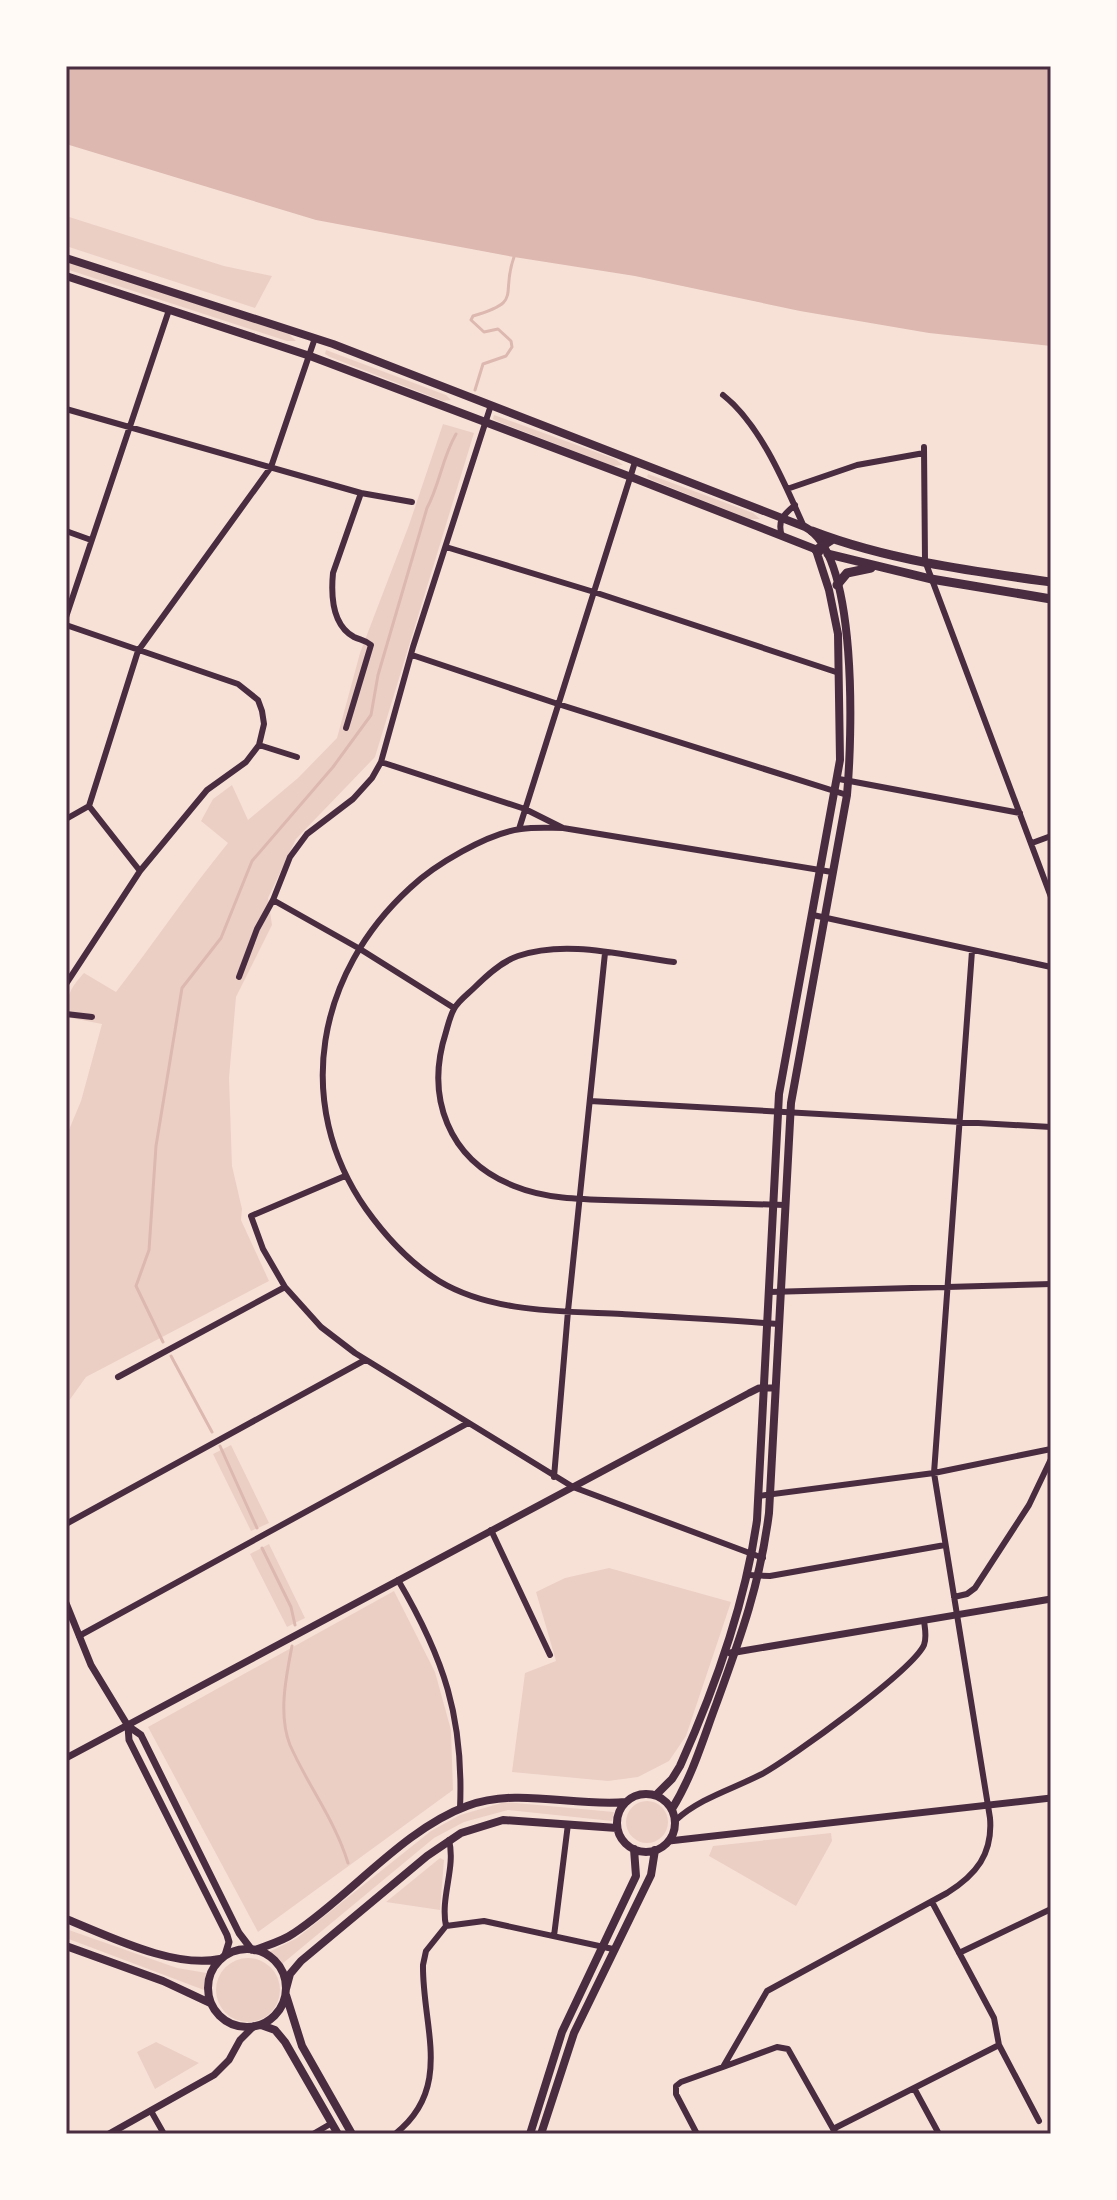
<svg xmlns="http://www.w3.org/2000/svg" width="1117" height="2200" font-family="'PT Sans Narrow',sans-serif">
<rect width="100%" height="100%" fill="#f7e1d7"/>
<!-- green -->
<path fill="#ebcfc5" d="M66,216L224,266L272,276L255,308L66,246Z
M66,261L289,334L296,341H287L66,269Z
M326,350L446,395L451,400L443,401L330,357L325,354Z
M494,415L615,459L623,465L613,466L499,422L493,419Z
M443,424L474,433L375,757L296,839L268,898L272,925L236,997L229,1078L232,1166L242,1209L241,1220L269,1281L86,1377L66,1405V1137L81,1101L102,1024L66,1017C66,997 70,988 84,973L116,992C154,943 188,892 228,843L201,821L213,799L232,785L248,820L298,778L337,738L360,653L409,525Z
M648,474L753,513L760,519H749L652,480L647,477Z
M231,1445L269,1523L251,1531L213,1454Z
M269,1544L305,1618L287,1627L250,1554Z
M609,1568L731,1602L686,1736L669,1761L638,1777L608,1781L512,1772L525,1673L556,1661L536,1592L565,1578Z
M394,1591L435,1672L451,1730L453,1790L258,1932L148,1727Z
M626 1822a21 21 0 1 1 42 0a21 21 0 1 1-42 0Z
M505,1802L614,1812L612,1821L508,1810L464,1822L434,1838L282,1964L269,1952L297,1938L431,1831L460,1815Z
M831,1833L832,1841L796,1906L709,1856L713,1846Z
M440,1858L444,1860L440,1910L386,1902Z
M66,1929L177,1968L207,1973L204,1990L66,1938Z
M216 1990a32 32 0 1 1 64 0a32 32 0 1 1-64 0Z
M156,2042L199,2063L155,2089L137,2052Z"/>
<!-- water -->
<path fill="#dcb8b0" d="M66,66H1051V346L929,333L800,311L635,276L514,257L316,220L66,144Z"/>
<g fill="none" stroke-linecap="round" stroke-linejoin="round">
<!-- stream -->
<path stroke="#dcb8b0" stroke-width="3" d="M475,390L483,364L506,356L512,347L511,341L498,329L484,332L471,320L473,316C524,301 500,296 514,257
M163,1342L136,1286L149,1250L156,1146L182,988L221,938L252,861L333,767L371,715L378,675L427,508C440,484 442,458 456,434
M171,1356L212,1432
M220,1446L257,1528
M262,1548L291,1607L295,1625
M292,1646C286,1677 278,1715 290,1745C308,1786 335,1820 348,1863"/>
<!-- minor -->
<path stroke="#4a2c40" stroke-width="6" d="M723,395C760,424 785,484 804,527
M66,409L361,493L412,502
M924,447L925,561L1051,897
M787,489L857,465L924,453
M66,531L91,540
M782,536C777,521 783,515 795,505
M446,547L594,592L839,673
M66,617L169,310
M66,625L238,684L258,700L262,711L264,724L259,745L246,762L207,790L140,871L66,984
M412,655L558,704L847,795
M346,728L371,645C365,640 360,640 354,637C332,625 331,594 333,573L361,493
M259,745L297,757
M381,762L525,809L563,828L832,872
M839,779L1020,813
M89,806L140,871
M66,819L89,806L138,651L271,467L315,338
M563,828C549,828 535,827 521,829C488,833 434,865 410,888C317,973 292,1103 366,1209C386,1237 410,1263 439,1281C492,1313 562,1311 622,1314C674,1317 727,1320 779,1324
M519,829L635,462
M1032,843L1051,836
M273,900L360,949L454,1008
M813,915L1051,967
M674,962C625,956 567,939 518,956C501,962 487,975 475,987C468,994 458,1001 454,1009C450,1016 448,1025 446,1032C425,1097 448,1160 514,1186C553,1202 598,1199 640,1201C688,1202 737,1204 785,1205
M239,977L257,929L273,900L290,857L307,834L353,799L372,778L381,762L413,647L491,405
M66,1014L92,1017
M590,1101L1051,1127
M345,1176L251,1216L263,1249L285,1287L321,1327L355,1353L573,1487L763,1558
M769,1292L1051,1284
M118,1377L285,1287
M554,1477L568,1311L605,953
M758,1496L934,1473L1051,1449
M66,1524L365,1360
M491,1530L550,1655
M748,1575L770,1576L945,1545
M398,1580C444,1658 464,1718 460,1809
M954,1597L967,1594L975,1588L1029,1505L1051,1459
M79,1636L468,1423
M676,1820C700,1798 733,1789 762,1774C791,1758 912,1671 924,1645C927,1637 925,1629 924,1621
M932,1902L994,2018L999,2045L1039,2121
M446,1926C440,1897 456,1868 449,1840
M554,1936L568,1824
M959,1953L1051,1909
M723,2067L777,2047L788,2049L836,2134
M914,2088L939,2134
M151,2111L164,2134
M833,2129L999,2045
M313,2134L332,2123
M395,2134C454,2088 422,2026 423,1965L426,1951L446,1926L484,1921L613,1949
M697,2134L676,2094V2086L681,2082L723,2067L767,1991L947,1893C976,1875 993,1854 990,1818L934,1473L972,951"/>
<!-- tertiary -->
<path stroke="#4a2c40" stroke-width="7" d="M66,1603L91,1665L128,1726L129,1740L227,1935L229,1942L225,1955
M730,1653L1051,1599
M128,1726L141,1735L239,1933L252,1950
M66,1758L749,1393L759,1388H775
M669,1841L1051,1798
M109,2134L214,2075L229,2060L240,2040L254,2026"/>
<!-- secondary -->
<path stroke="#4a2c40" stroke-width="8" d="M66,258L333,344L805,527C859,555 852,740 847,795L791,1103L769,1513C760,1584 741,1636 717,1702C703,1739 693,1775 672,1809
M66,276L310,356L631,477L820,551
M617 1823a29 29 0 1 1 58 0a29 29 0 1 1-58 0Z
M656,1795L672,1779L680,1766C715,1688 745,1605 757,1520L779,1094L840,760L838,634L829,590L816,550
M66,1919C109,1936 174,1969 220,1959
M66,1946L163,1981L210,2003
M208 1988a39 39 0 1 1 78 0a39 39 0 1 1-78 0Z
M255,1950C268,1945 283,1941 294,1933C350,1896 404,1829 467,1806C519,1787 573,1807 626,1802
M286,1989L290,1974L301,1961L427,1856L461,1833L503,1820L617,1828
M286,1995L302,2046L352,2134
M261,2025L275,2030L285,2042L338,2134
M530,2134L562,2032L636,1876L634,1849
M541,2134L574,2033L651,1875L655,1850"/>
<!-- primary -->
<path stroke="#4a2c40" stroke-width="9" d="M812,531C887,560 971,571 1051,582
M816,550L833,539
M828,554L931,579L1051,599
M837,585L847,573L871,568"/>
</g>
<!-- border -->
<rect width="1117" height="2200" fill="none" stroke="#fffaf5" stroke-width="136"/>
<rect x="68" y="68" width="981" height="2064" fill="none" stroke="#4a2c40" stroke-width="3"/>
</svg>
